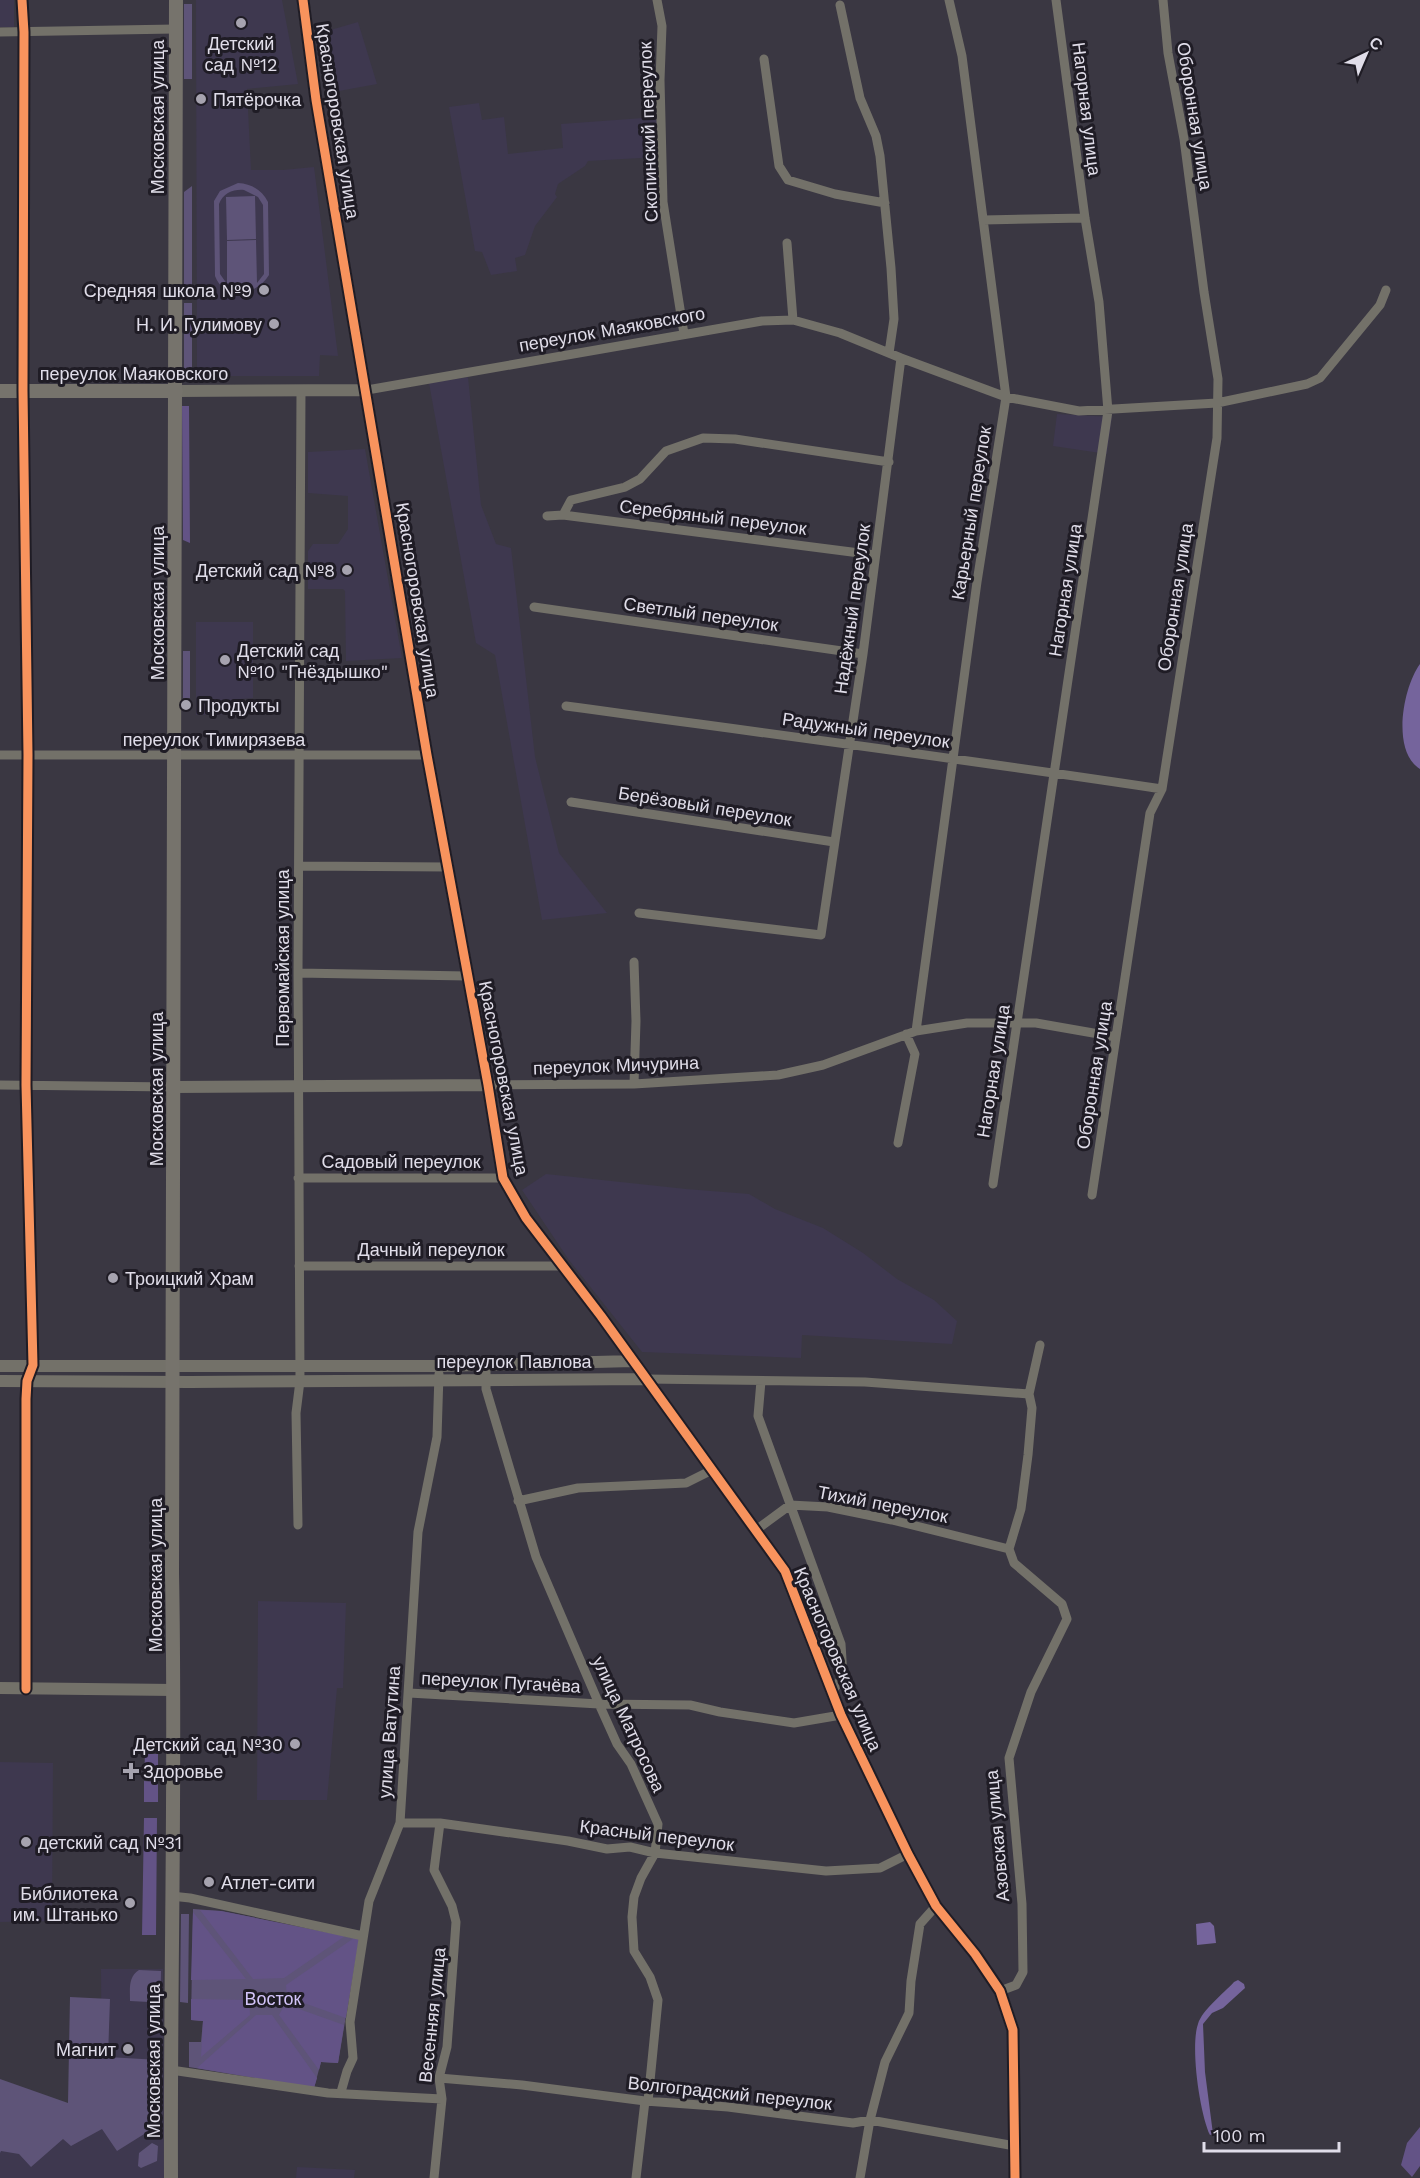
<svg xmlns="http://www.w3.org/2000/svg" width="1420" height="2178" font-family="'Work Sans',sans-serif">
<rect width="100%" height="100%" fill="#3a3742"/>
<!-- built -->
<path fill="#3e384f" d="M0,0H14V27H0Z
M196,0H282L298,84L247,89L251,170H283L314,167L338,356L320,355L319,376H197Z
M358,22L377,84L339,91L327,31Z
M479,103L482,120L504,117L508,154L563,148L561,124L657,117L658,157L588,161L585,166L558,184L555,194L557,197L535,226L525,255L515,258L517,271L491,275L482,252L475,251L449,107Z
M468,377L481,505L496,544L511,548L535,757L559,853L607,913L542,920L495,655L476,643L429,383Z
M1057,414L1112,417L1107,454L1053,446Z
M365,449L402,658L346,661L345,591L343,589H308V551L313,544H338L348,529V496L308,493V452Z
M196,622H253V698L241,699V714L196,715Z
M546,1174L686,1189L749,1194L775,1209L823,1228L863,1253L897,1279L934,1300L957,1321L952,1344L802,1335L801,1358L642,1352L569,1260L522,1190Z
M258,1601L346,1603L343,1688H337L327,1800H257Z
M0,1762L53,1763L52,1921L0,1922Z
M101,1969H163L164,2178H0V2136L102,2121Z
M297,2167L355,2170L354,2178H296Z"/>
<!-- green -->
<path fill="#5e5478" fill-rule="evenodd" d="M184,4H192V79H184Z
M238,183C252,184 262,190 268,202L269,275C257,295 225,302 215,276L214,201L220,191ZM244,190L258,197L263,205L264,274L257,283L256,240L227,241V284L220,274L219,204C223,193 234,189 244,190Z
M192,186V297H184V192Z
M255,196L256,239L227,240L226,197Z
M184,303H192V376H184Z
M183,651H190V698H183Z
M193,1909L221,1911L359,1939L338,2063L321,2062L314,2088L189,2067V2042H201L203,2021L191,2020Z
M181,1914H189L188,2003L180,2002Z
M139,1970L161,1971L160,2019H153L150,2015L149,2002L130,2001C130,1989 128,1977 139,1970Z
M70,1997L110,1999L108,2057L159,2060V2121L157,2126L117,2151L102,2129L71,2146L63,2139L31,2167L19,2154L1,2151L0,2153V2079L68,2103Z
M152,2143L158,2146L157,2161L141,2168L138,2166L139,2153Z"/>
<!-- forest -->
<path fill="#635386" d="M182,406H189L190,543L183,540Z
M145,1754H158V1779H144Z
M144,1781L158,1782V1802H144Z
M144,1818H157L156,1935H142Z
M200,1910L221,1911L345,1936L284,1978L253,1979Z
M193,1912L246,1979L191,1980Z
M354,1938L359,1939L346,2018L287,1997L286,1985Z
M191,1999L249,2000L250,2015L201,2057L203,2021L191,2020Z
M285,2004L344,2025L338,2063L321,2062L319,2070L279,2015Z
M256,2015H272L317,2078L314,2088L197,2068Z
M1420,2127V2166L1412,2177L1401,2165L1407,2143Z"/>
<!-- water -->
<path fill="#75649c" d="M1420,664V769C1391,751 1403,687 1420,664Z
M1210,1922L1214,1926L1216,1943L1197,1945L1196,1924Z
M1238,1980L1244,1984L1245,1988L1223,2008L1212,2013L1203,2024L1205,2072L1213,2134L1210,2135C1200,2114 1190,2047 1198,2024C1202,2010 1224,1993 1234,1982Z"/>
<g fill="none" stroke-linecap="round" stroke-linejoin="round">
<!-- minor -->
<path stroke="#737169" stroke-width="9" d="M22,0L24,32L23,391L28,755L26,1085L33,1365L27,1381L26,1399V1689
M657,0L662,26L660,80L663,202L684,334
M840,5L860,98L876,136L880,156L891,268L894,319L889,353
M0,32L175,29
M764,59L779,166L788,180L835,194L885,203
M983,220L1085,218
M787,243L793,320
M367,390L762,321L793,320L840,333L901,358L1006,397L1079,411L1217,403L1307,384L1320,378L1380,305L1386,290
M563,515L571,500L625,487L640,479L666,451L703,438L735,439L889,462
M547,516L563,515L875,555
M534,607L863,654
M566,706C764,733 963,759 1162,789
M0,755H427
M571,802L834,842
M299,866L448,867
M639,913L821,935L863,654L901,358
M298,973L467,976
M916,1031L977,582L1006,397L962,56L949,0
M634,1084L636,1021L634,962
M0,1085L174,1087
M488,1085L634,1084L778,1075L823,1065L916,1031L967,1023H1036L1116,1037
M898,1143L915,1054L906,1034
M298,1178H503
M993,1184L1108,411L1099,302L1085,218L1056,0
M1092,1195L1150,813L1162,789L1217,438L1218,379L1204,292L1184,139L1168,53L1163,0
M299,1266H562
M486,1365V1389L536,1557L599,1704L617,1744L631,1764L658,1824L655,1853L641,1878L634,1897L632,1917L634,1951L650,1977L658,2000L648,2101
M646,1379L865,1382L1029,1394
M761,1381L758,1416L841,1644L843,1676L832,1692
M518,1501L578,1488L686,1483L712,1470
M298,1525L296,1413L300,1381L298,973L301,391
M756,1530L790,1505L828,1507L892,1520L1009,1549
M409,1693L599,1704L690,1705L720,1712L794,1723L841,1715
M400,1823H440L568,1841L607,1849L630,1847L655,1853L826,1871L880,1868L908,1854
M171,1896L190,1898L363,1936
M1000,1991L1016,1985L1023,1972L1022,1904L1009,1758L1031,1692L1067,1619L1062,1604L1014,1563L1009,1549L1021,1509L1028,1455L1032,1408L1029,1394L1040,1345
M171,2070L328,2093L442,2099
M439,2078L522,2085L645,2101L728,2107L853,2123L870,2120L1015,2146
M341,2092L347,2071L353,2058L350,2022L369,1901L400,1823L418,1532L437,1437L439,1374
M434,2178L442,2099L439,2078L447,2047L456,1922L452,1906L434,1870L440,1823
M636,2178L645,2101
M860,2178L870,2120L885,2062L909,2013L911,1981L920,1924L936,1906"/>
<!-- tertiary -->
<path stroke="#737169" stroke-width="12" d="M303,0L316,100L427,755L488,1085L503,1178L526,1218L601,1316L785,1571L841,1715L908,1854L936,1906L975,1954L1000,1991L1013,2030L1015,2178
M176,391L367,390
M174,1087L488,1085
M0,1366H439L633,1361
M0,1381L190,1382L646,1379
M0,1688L174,1690"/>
<!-- secondary -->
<path stroke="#76736c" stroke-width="14" d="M0,391H176
M171,2178C170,1976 176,1775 172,1573L176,0"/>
<defs>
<path id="cycleway" d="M22,0L24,32L23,391L28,755L26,1085L33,1365L27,1381L26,1399V1689
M303,0L316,100L427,755L488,1085L503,1178L526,1218L601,1316L785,1571L841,1715L908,1854L936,1906L975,1954L1000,1991L1013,2030L1015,2178"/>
</defs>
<!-- cycleway casing -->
<use href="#cycleway" stroke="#1f1c25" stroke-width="13"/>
<!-- cycleway -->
<use href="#cycleway" stroke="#f8935d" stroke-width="9"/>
</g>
<!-- markers -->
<g fill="#a6a3af" stroke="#1f1c25" stroke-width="2">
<circle cx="241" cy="23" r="6"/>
<circle cx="201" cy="99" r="6"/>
<circle cx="264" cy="290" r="6"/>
<circle cx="274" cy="324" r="6"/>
<circle cx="347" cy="570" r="6"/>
<circle cx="225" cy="660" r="6"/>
<circle cx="186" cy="705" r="6"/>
<circle cx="113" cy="1278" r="6"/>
<circle cx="295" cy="1744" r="6"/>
<path d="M128 1762h6v6h6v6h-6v6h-6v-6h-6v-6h6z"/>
<circle cx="26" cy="1842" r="6"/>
<circle cx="209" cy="1882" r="6"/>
<circle cx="130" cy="1903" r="6"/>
<circle cx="128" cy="2049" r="6"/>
</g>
<g text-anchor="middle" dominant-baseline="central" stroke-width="6" stroke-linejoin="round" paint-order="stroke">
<!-- poi labels -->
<g font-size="18" fill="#e0dde9" stroke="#1f1c25" text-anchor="start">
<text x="241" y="43" text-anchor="middle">Детский<tspan x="241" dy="21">сад №12</tspan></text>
<text x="213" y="99">Пятёрочка</text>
<text x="252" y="290" text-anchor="end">Средняя школа №9</text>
<text x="262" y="324" text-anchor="end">Н. И. Гулимову</text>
<text x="335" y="570" text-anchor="end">Детский сад №8</text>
<text x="237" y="650">Детский сад<tspan x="237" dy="21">№10 "Гнёздышко"</tspan></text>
<text x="198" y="705">Продукты</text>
<text x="125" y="1278">Троицкий Храм</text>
<text x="283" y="1744" text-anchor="end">Детский сад №30</text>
<text x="143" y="1771">Здоровье</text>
<text x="38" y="1842">детский сад №31</text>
<text x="221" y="1882">Атлет-сити</text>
<text x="118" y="1893" text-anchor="end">Библиотека<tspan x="118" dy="21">им. Штанько</tspan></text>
<text x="116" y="2049" text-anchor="end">Магнит</text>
</g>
<!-- street labels -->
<g font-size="18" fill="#e0dde9" stroke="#1f1c25">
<text transform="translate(1087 109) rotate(83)">Нагорная улица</text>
<text transform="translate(1195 116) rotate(81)">Оборонная улица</text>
<text transform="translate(157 117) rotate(-90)">Московская улица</text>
<text transform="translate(338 121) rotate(81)">Красногоровская улица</text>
<text transform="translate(648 132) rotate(-92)">Скопинский переулок</text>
<text transform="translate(612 329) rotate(-10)">переулок Маяковского</text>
<text x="134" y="373">переулок Маяковского</text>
<text transform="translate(971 513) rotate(-81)">Карьерный переулок</text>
<text transform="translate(713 517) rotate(7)">Серебряный переулок</text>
<text transform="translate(1065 590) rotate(-81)">Нагорная улица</text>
<text transform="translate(1175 597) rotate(-81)">Оборонная улица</text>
<text transform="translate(418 600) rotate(81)">Красногоровская улица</text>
<text transform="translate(157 603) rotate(-90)">Московская улица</text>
<text transform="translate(852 609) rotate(-82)">Надёжный переулок</text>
<text transform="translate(701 614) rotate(8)">Светлый переулок</text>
<text transform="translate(866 730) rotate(8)">Радужный переулок</text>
<text x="214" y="739">переулок Тимирязева</text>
<text transform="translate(705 806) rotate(9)">Берёзовый переулок</text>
<text transform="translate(282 958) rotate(-90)">Первомайская улица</text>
<text transform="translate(616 1065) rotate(-2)">переулок Мичурина</text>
<text transform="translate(993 1071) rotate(-81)">Нагорная улица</text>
<text transform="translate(1094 1075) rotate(-81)">Оборонная улица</text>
<text transform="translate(504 1078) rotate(79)">Красногоровская улица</text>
<text transform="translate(156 1089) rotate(-90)">Московская улица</text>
<text x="401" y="1161">Садовый переулок</text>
<text x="431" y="1249">Дачный переулок</text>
<text x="514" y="1361">переулок Павлова</text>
<text transform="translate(883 1504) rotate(11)">Тихий переулок</text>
<text transform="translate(155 1575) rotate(-90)">Московская улица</text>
<text transform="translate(838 1659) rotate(67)">Красногоровская улица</text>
<text transform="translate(501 1682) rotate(3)">переулок Пугачёва</text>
<text transform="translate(629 1724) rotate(65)">улица Матросова</text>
<text transform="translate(389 1732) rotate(-86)">улица Ватутина</text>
<text transform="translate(657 1835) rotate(7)">Красный переулок</text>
<text transform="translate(997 1836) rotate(-95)">Азовская улица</text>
<text transform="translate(432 2015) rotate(-84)">Весенняя улица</text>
<text transform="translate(153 2061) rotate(-90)">Московская улица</text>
<text transform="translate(730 2093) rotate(6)">Волгоградский переулок</text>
</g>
<!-- park labels -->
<g font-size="18" fill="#d3c4f9" stroke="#1f1c25">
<text x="273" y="1998">Восток</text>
</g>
</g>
<!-- north arrow -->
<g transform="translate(1366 54) rotate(44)" stroke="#1f1c25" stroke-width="4.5" paint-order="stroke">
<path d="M0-4.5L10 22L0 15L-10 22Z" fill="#e0dde9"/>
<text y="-9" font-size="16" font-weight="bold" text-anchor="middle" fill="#e0dde9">С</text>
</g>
<!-- scale -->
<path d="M1204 2142v9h135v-9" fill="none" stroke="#e0dde9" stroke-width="3"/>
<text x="1213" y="2142" font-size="18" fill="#e0dde9" stroke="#1f1c25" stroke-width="4.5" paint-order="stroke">100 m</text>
</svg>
